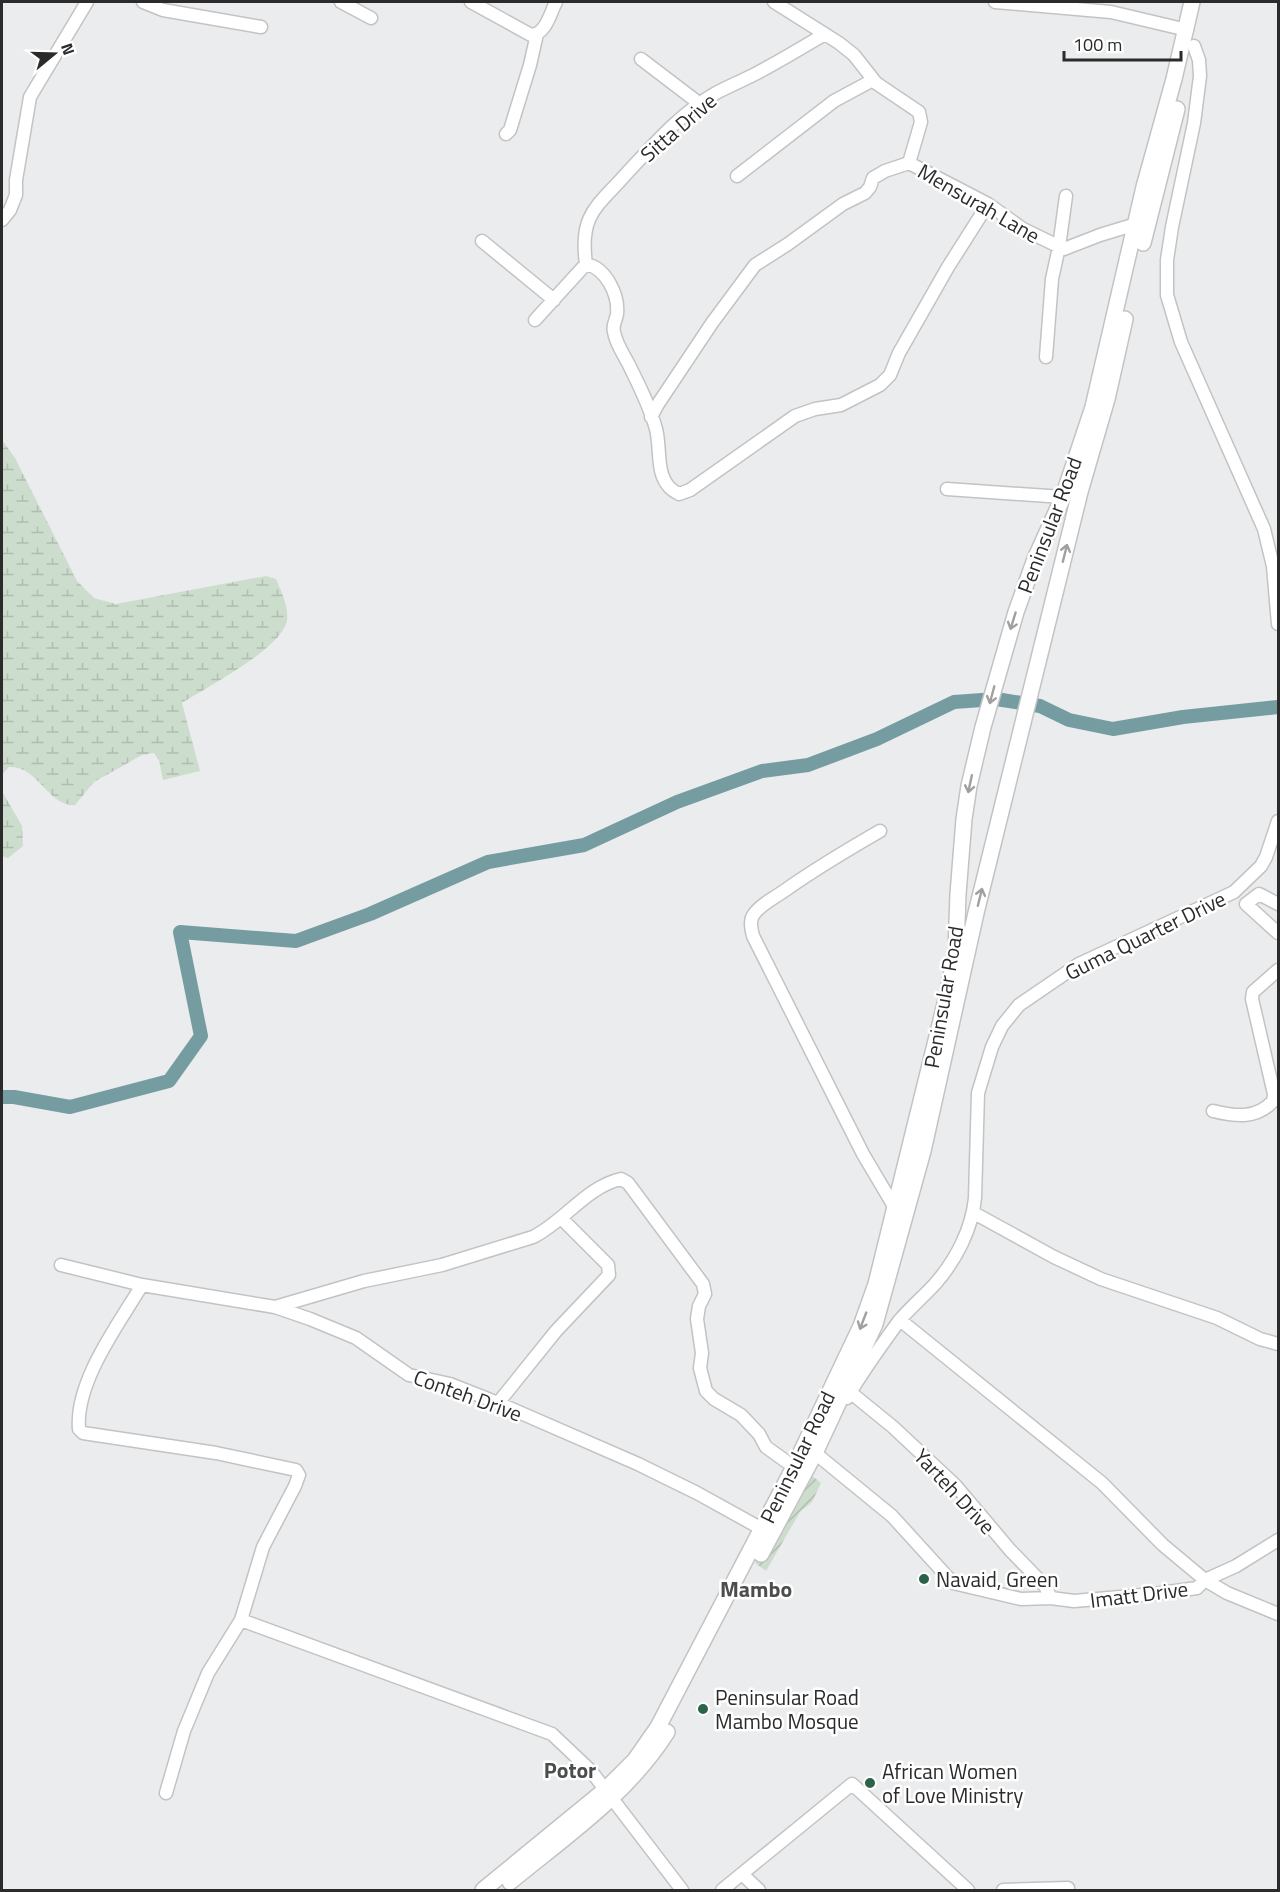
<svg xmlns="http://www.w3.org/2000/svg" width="1280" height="1892" font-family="'Titillium Web',sans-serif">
<defs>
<pattern id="wetland-marsh" width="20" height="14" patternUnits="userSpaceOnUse" patternTransform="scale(1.5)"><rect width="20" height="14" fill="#cdddcd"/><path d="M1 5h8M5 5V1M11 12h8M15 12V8" fill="none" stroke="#b0beb0"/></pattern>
<pattern id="garden-furrows" width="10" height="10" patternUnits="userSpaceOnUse" patternTransform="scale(1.5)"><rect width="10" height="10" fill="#cdddcd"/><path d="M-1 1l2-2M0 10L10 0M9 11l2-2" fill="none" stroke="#b0beb0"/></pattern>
</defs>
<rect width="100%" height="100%" fill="#ebeced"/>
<!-- wetland -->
<path fill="url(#wetland-marsh)" d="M2,440L15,458L77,581L94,598L116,604L266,576L276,579C281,590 289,608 287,620C283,648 207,687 182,703L200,771L163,780L159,760L154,753L142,755L94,782L75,805C47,806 38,765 9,767L2,775Z
M2,791L22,826L23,846L8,858L2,856Z"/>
<!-- garden -->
<path fill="url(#garden-furrows)" d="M804,1469L821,1483L812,1502L800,1512L766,1571L755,1563Z"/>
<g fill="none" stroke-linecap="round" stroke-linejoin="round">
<!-- river -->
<path stroke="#759da1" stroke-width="14" d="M2,1097H14L70,1107L169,1081L201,1036L180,932L296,941L370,914L488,862L584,845L677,802L762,771L808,765L877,739L954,702L996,699L1040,706L1069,720L1113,729L1183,717L1278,707"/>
<defs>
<path id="minor" d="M143,2L163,10L261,27
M341,2L371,18
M471,2L531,35C546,34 550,14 556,2
M774,2L839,43L854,55L876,83L919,112L921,122L909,163
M995,2L1111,12L1187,30
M1194,46L1199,60L1200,76L1194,123L1172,227L1167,260V295L1181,342L1264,529L1273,566L1278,624
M641,59L700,104
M506,134L510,130L530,65L537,34
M909,163L988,204L1023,229L1064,249L1100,235L1136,224
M737,176L834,101L873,80
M2,220L10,210L16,195V180L30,97L87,2
M482,241L554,300
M586,264C579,214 597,207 627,173C654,144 681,113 716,93C729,86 744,80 757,73C780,61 803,47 825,34
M535,320L586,264C606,268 619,295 617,314C616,321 612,325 614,332C616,344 624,355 629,365C639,385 650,407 656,429C662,451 653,482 679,494L690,490L795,416L815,409L841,405L880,385L890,375L899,353L948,267L988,204
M1046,357L1052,279L1059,247L1066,196
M651,417L658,404L712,323L755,265L788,244L843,204L865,193L870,187L873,178L885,171L909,163
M947,489L1063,497
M880,831C847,850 815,869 784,891C774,898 761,904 754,914C749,920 751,929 753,936L863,1154L895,1208
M1278,904L1259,894L1246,904L1278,933
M1213,1111C1234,1116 1256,1120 1273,1101L1274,1094L1252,999L1253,992L1278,970
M974,1213L1054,1257L1101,1279L1217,1318L1260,1339L1278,1344
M61,1265L142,1285L275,1307L310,1319L356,1338L409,1375L450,1384L498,1403L638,1464L697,1493L762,1529
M142,1285C118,1325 75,1382 79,1429L83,1433L216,1453L296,1470L299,1475L295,1486L263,1547L241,1620
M275,1307L364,1281L442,1265L533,1237C565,1221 586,1187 621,1179L628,1183L703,1284L705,1294L699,1306L697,1319L702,1353L700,1368L706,1391L714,1399L741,1415L759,1434L766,1447L794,1467
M900,1320L1102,1483L1163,1545L1205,1580L1227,1593L1278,1614
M850,1392L893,1427L956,1486L1010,1550L1045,1586L1051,1598
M847,1398C860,1375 883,1343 899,1321C910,1308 923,1297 935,1284C956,1260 972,1229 975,1198L978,1093L992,1047L1002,1026L1019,1005L1079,964L1234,892L1261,866L1266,857L1278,821
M498,1403L556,1331L609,1275L608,1265L561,1218
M815,1453L892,1516L953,1583L1021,1599L1051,1598L1074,1601L1154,1594L1197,1588L1205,1580L1236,1566L1278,1540
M166,1793L184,1731L208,1673L241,1620L552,1734L591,1771L682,1890
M742,1874L759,1890
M722,1890L852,1784L968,1890
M1003,1890L1068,1888"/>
<path id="major" d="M1143,243L1177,109
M761,1554L815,1453L875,1324L923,1151L976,913L1080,492L1107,399L1125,319
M510,1882C566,1836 628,1794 667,1732
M483,1890L605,1790L635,1760L658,1727L794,1467L861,1326L876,1284L946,1000L956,952L958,894L964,819L969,786L983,727L1016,612L1035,559L1063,497L1093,407L1144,187L1174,79L1192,2"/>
</defs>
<!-- minor casing -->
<use href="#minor" stroke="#c3c3c4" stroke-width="15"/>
<!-- major casing -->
<use href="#major" stroke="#c3c3c4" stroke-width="18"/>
<!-- minor -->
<use href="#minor" stroke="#fff" stroke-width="12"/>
<!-- major -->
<use href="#major" stroke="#fff" stroke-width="15"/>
</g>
<!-- one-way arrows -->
<defs><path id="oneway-shaft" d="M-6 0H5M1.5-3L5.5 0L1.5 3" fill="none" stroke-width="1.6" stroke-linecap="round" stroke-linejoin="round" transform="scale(1.5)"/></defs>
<g stroke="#a0a0a0">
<use href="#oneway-shaft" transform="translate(1065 553) rotate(-76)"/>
<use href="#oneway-shaft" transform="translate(1013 621) rotate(107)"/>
<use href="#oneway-shaft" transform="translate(992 695) rotate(105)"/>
<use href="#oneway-shaft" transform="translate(970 784) rotate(102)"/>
<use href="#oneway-shaft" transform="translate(980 897) rotate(-76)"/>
<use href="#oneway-shaft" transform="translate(863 1321) rotate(111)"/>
</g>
<!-- markers -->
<g fill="#2a624a" stroke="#fff" stroke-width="2">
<circle cx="924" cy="1579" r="6"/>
<circle cx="703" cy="1709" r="6"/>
<circle cx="870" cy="1783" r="6"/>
</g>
<g text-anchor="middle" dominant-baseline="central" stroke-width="5" stroke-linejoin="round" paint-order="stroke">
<!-- street labels -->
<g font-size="21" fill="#2b2b2b" stroke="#fff">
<text transform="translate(678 127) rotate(-41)">Sitta Drive</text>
<text transform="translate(979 203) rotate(30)">Mensurah Lane</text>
<text transform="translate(1049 525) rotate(-69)">Peninsular Road</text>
<text transform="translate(1145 935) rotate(-26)">Guma Quarter Drive</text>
<text transform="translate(943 997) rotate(-80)">Peninsular Road</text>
<text transform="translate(468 1395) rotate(20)">Conteh Drive</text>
<text transform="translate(797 1457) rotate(-64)">Peninsular Road</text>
<text transform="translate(955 1491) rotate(47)">Yarteh Drive</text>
<text transform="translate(1139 1594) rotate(-7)">Imatt Drive</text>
</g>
<!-- poi labels -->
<g font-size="21" fill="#2b2b2b" stroke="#fff" text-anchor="start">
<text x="936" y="1579">Navaid, Green</text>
<text x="715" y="1697">Peninsular Road<tspan x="715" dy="24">Mambo Mosque</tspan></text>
<text x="882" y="1771">African Women<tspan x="882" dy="24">of Love Ministry</tspan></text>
</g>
<!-- neighbourhood labels -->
<g font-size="22" font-weight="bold" fill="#4c4d4d" stroke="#fff">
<text x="756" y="1589">Mambo</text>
<text x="570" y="1770">Potor</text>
</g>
</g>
<!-- border -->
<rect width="1280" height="1892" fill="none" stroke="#2b2b2b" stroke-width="6"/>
<!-- north arrow -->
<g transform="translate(54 54) rotate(71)" stroke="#ffffff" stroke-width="4.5" paint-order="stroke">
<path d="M0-4.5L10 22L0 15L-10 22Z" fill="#2b2b2b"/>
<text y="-9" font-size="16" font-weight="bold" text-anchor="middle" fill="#2b2b2b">N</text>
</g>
<!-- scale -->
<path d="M1064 51v9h117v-9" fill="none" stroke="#2b2b2b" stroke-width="3"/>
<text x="1073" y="51" font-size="18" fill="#2b2b2b" stroke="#ffffff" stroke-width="4.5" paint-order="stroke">100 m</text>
</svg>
